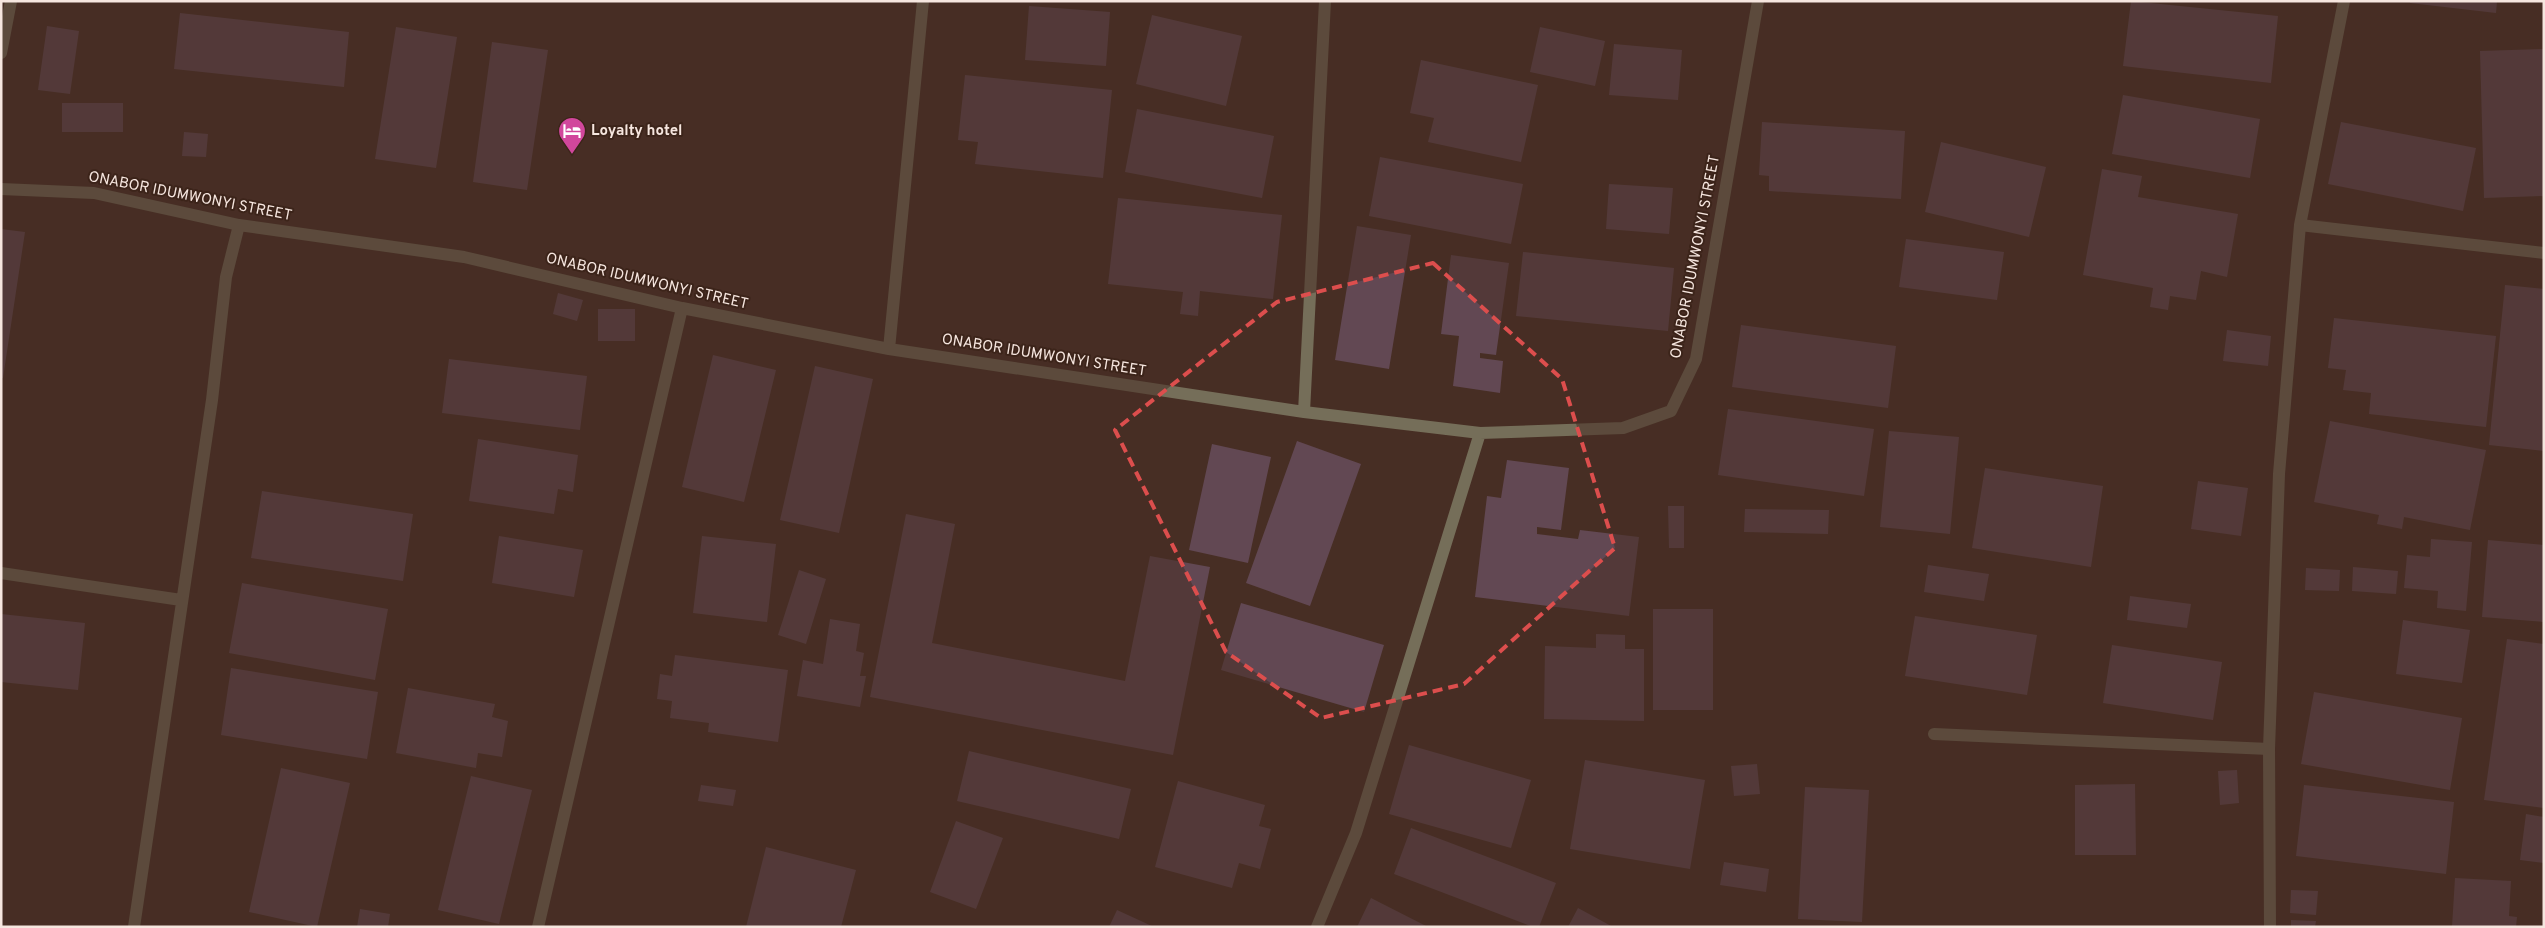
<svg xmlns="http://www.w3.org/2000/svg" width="2545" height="928" font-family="Overpass,sans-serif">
<rect width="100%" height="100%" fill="#472e24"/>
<!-- building -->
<path fill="#624853" d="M2131,1L2278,16L2271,83L2123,66Z
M2410,1H2497L2496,13L2410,3Z
M1029,6L1110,12L1106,66L1025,60Z
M180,13L349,32L344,87L174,69Z
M1152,15L1242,36L1226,106L1136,84Z
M47,26L79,31L70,94L38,90Z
M396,27L457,37L436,168L375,159Z
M1540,27L1605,41L1595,86L1530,72Z
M492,42L548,50L527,190L473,182Z
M1614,44L1682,50L1678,100L1609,95Z
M2544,49V196L2484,198L2480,51Z
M1421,60L1538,85L1521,162L1428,142L1434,118L1410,113Z
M965,75L1112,90L1103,178L975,164L978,142L958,140Z
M2123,95L2260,119L2250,178L2112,154Z
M62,103H123V132H62Z
M1137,109L1274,136L1262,198L1125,172Z
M1762,122L1905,131L1901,199L1769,191V176L1759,175Z
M2341,122L2476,148L2463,211L2328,184Z
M184,132L208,134L206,157L182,156Z
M1941,142L2046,167L2029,237L1925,212Z
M1380,157L1523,184L1511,244L1369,216Z
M2102,169L2142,176L2138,197L2238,214L2227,277L2201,271L2196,300L2170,296L2168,310L2150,307L2153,288L2083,275Z
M1609,184L1673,188L1669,234L1606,229Z
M1118,198L1282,215L1273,299L1200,291L1198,316L1180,314L1183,292L1108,284Z
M1357,226L1411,235L1389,369L1335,360Z
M1,229L25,232L3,378H1Z
M1906,239L2004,252L1997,300L1899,287Z
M1523,252L1674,268L1668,331L1516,316Z
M1451,255L1509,263L1496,355L1480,353V358L1503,361L1500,393L1453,386L1459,336L1441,334Z
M2505,285L2544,289V451L2489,445Z
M558,293L583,300L577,321L553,314Z
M598,309H635V341H598Z
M2334,318L2496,336L2486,427L2369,414L2371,393L2343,390L2346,370L2328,368Z
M1741,325L1896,346L1888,408L1732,387Z
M2227,330L2271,336L2268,366L2223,361Z
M713,355L776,370L744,502L682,487Z
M449,359L587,376L580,430L442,413Z
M815,366L873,379L839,533L780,520Z
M1728,409L1874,429L1864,496L1718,475Z
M2330,421L2486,450L2470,530L2404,517L2402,529L2377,524L2379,515L2314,502Z
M1889,431L1959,437L1950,534L1880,527Z
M478,439L578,455L573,492L558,489L554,514L469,501Z
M1297,441L1361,464L1310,606L1246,583Z
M1212,444L1271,457L1248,563L1189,550Z
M1507,460L1569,468L1561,530L1537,527V534L1578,539L1580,530L1639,537L1629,616L1475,597L1487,496L1501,498Z
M1985,468L2103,486L2091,567L1972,548Z
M2198,481L2248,488L2241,536L2191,529Z
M262,491L413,514L403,581L251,558Z
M1668,506H1684V548H1669Z
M1745,509L1829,510L1828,534L1744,532Z
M906,514L955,524L932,643L1125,681L1150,556L1210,567L1173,755L870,697Z
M499,536L583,550L574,597L492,583Z
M702,536L776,544L767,622L693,613Z
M2431,539L2472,542L2466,611L2437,608L2438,591L2404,588L2407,555L2430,557Z
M2488,540L2544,545V622L2482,617Z
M1928,565L1989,574L1984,601L1924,592Z
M2353,567L2398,571L2396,594L2352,591Z
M2306,568L2340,570L2339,591L2305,590Z
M799,570L826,579L806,644L778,635Z
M242,583L388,609L375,680L229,653Z
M2130,596L2191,604L2187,628L2127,620Z
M1241,603L1384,645L1364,712L1221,670Z
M1653,609H1713V710H1653Z
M1,614L85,623L78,690L1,682Z
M1915,616L2037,635L2027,695L1905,676Z
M830,619L860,624L856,651L864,653L860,676H866L860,707L797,696L803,660L823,664Z
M2403,620L2470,630L2462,683L2396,674Z
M1596,634L1625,635V649H1644V721L1544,719L1545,646L1596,648Z
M2507,639L2544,644V808L2484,800Z
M2112,645L2222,662L2213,720L2103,703Z
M675,655L788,670L778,742L708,732L709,723L670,718L672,701L657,699L660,674L672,676Z
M231,668L378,692L367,759L221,735Z
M408,688L495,704L492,717L508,721L502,757L478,753L476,768L396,753Z
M2314,692L2462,718L2450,790L2301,764Z
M1409,745L1531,780L1511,848L1389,814Z
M969,751L1131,789L1119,839L957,801Z
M1585,760L1705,780L1690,869L1570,849Z
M1757,764L1760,794L1734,796L1731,766Z
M281,768L350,783L317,927L249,912Z
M2237,770L2239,803L2220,805L2218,771Z
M471,776L532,790L499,924L438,910Z
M1178,781L1265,805L1259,826L1271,829L1260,869L1239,863L1232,888L1155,867Z
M2135,784L2136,855H2075V785Z
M701,785L736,790L733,806L698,801Z
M2304,785L2454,802L2446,874L2296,856Z
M1805,787L1869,790L1862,922L1798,919Z
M2526,814L2544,817V863L2520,860Z
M956,821L1003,838L976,909L930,892Z
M1411,828L1556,883L1539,927H1533L1394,874Z
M766,847L856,870L841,927H746Z
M1724,862L1769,869L1766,892L1720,885Z
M2455,878L2511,881L2509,916L2517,917L2516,927H2452Z
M2291,890L2318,891L2316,915L2290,913Z
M1371,898L1428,927H1357Z
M1578,908L1613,927H1568Z
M360,909L390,914L388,927H357Z
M1117,910L1154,927H1109Z
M2291,920L2316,921L2315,927H2291Z"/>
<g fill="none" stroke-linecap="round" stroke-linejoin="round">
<!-- minor -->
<path stroke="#756e59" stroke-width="12" d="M1,53L11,1
M1,189L94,193L239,225L464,257L682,308L889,349L1304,412L1480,433L1623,428L1671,411L1696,359L1758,1
M2300,225L2544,253
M889,349L923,1
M1304,412L1325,1
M1,573L181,600
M1934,734L2269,749
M134,927L212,400L226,277L239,225
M538,927L682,308
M1317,927L1356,833L1480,433
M2270,927L2269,749L2279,474L2300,225L2344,1"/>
</g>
<!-- marked area -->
<path d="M0 0H2545V928H0ZM1433,263L1562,379L1615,548L1464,684L1321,718L1226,652L1115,430L1277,302Z" fill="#472e24" fill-opacity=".55" fill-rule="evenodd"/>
<path fill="none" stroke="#dc4e4d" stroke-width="4" stroke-dasharray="10 6" stroke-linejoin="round" d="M1433,263L1562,379L1615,548L1464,684L1321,718L1226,652L1115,430L1277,302Z"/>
<!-- icons -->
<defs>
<symbol id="hotel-pin" viewBox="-11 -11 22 30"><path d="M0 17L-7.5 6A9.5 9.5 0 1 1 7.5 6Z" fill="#d1479c" stroke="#3c241a"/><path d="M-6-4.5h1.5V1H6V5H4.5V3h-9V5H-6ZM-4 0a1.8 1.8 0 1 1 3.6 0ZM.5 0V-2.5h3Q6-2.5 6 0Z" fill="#fff"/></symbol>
</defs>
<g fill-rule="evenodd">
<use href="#hotel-pin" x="556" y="115" width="32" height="43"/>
</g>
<g text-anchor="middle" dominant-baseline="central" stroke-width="4" stroke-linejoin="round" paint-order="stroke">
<!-- poi labels -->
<g font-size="15" font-weight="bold" fill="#f6e6df" stroke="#3c241a" text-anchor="start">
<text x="591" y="131">Loyalty hotel</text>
</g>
<!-- street labels -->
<g font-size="15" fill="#f6e6df" stroke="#3c241a">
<text transform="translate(190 197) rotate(11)">ONABOR IDUMWONYI STREET</text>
<text transform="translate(1696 257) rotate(-79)">ONABOR IDUMWONYI STREET</text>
<text transform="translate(647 282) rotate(13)">ONABOR IDUMWONYI STREET</text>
<text transform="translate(1044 356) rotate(9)">ONABOR IDUMWONYI STREET</text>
</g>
</g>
<!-- border -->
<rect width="2545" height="928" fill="none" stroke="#f6e6df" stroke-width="5"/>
</svg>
